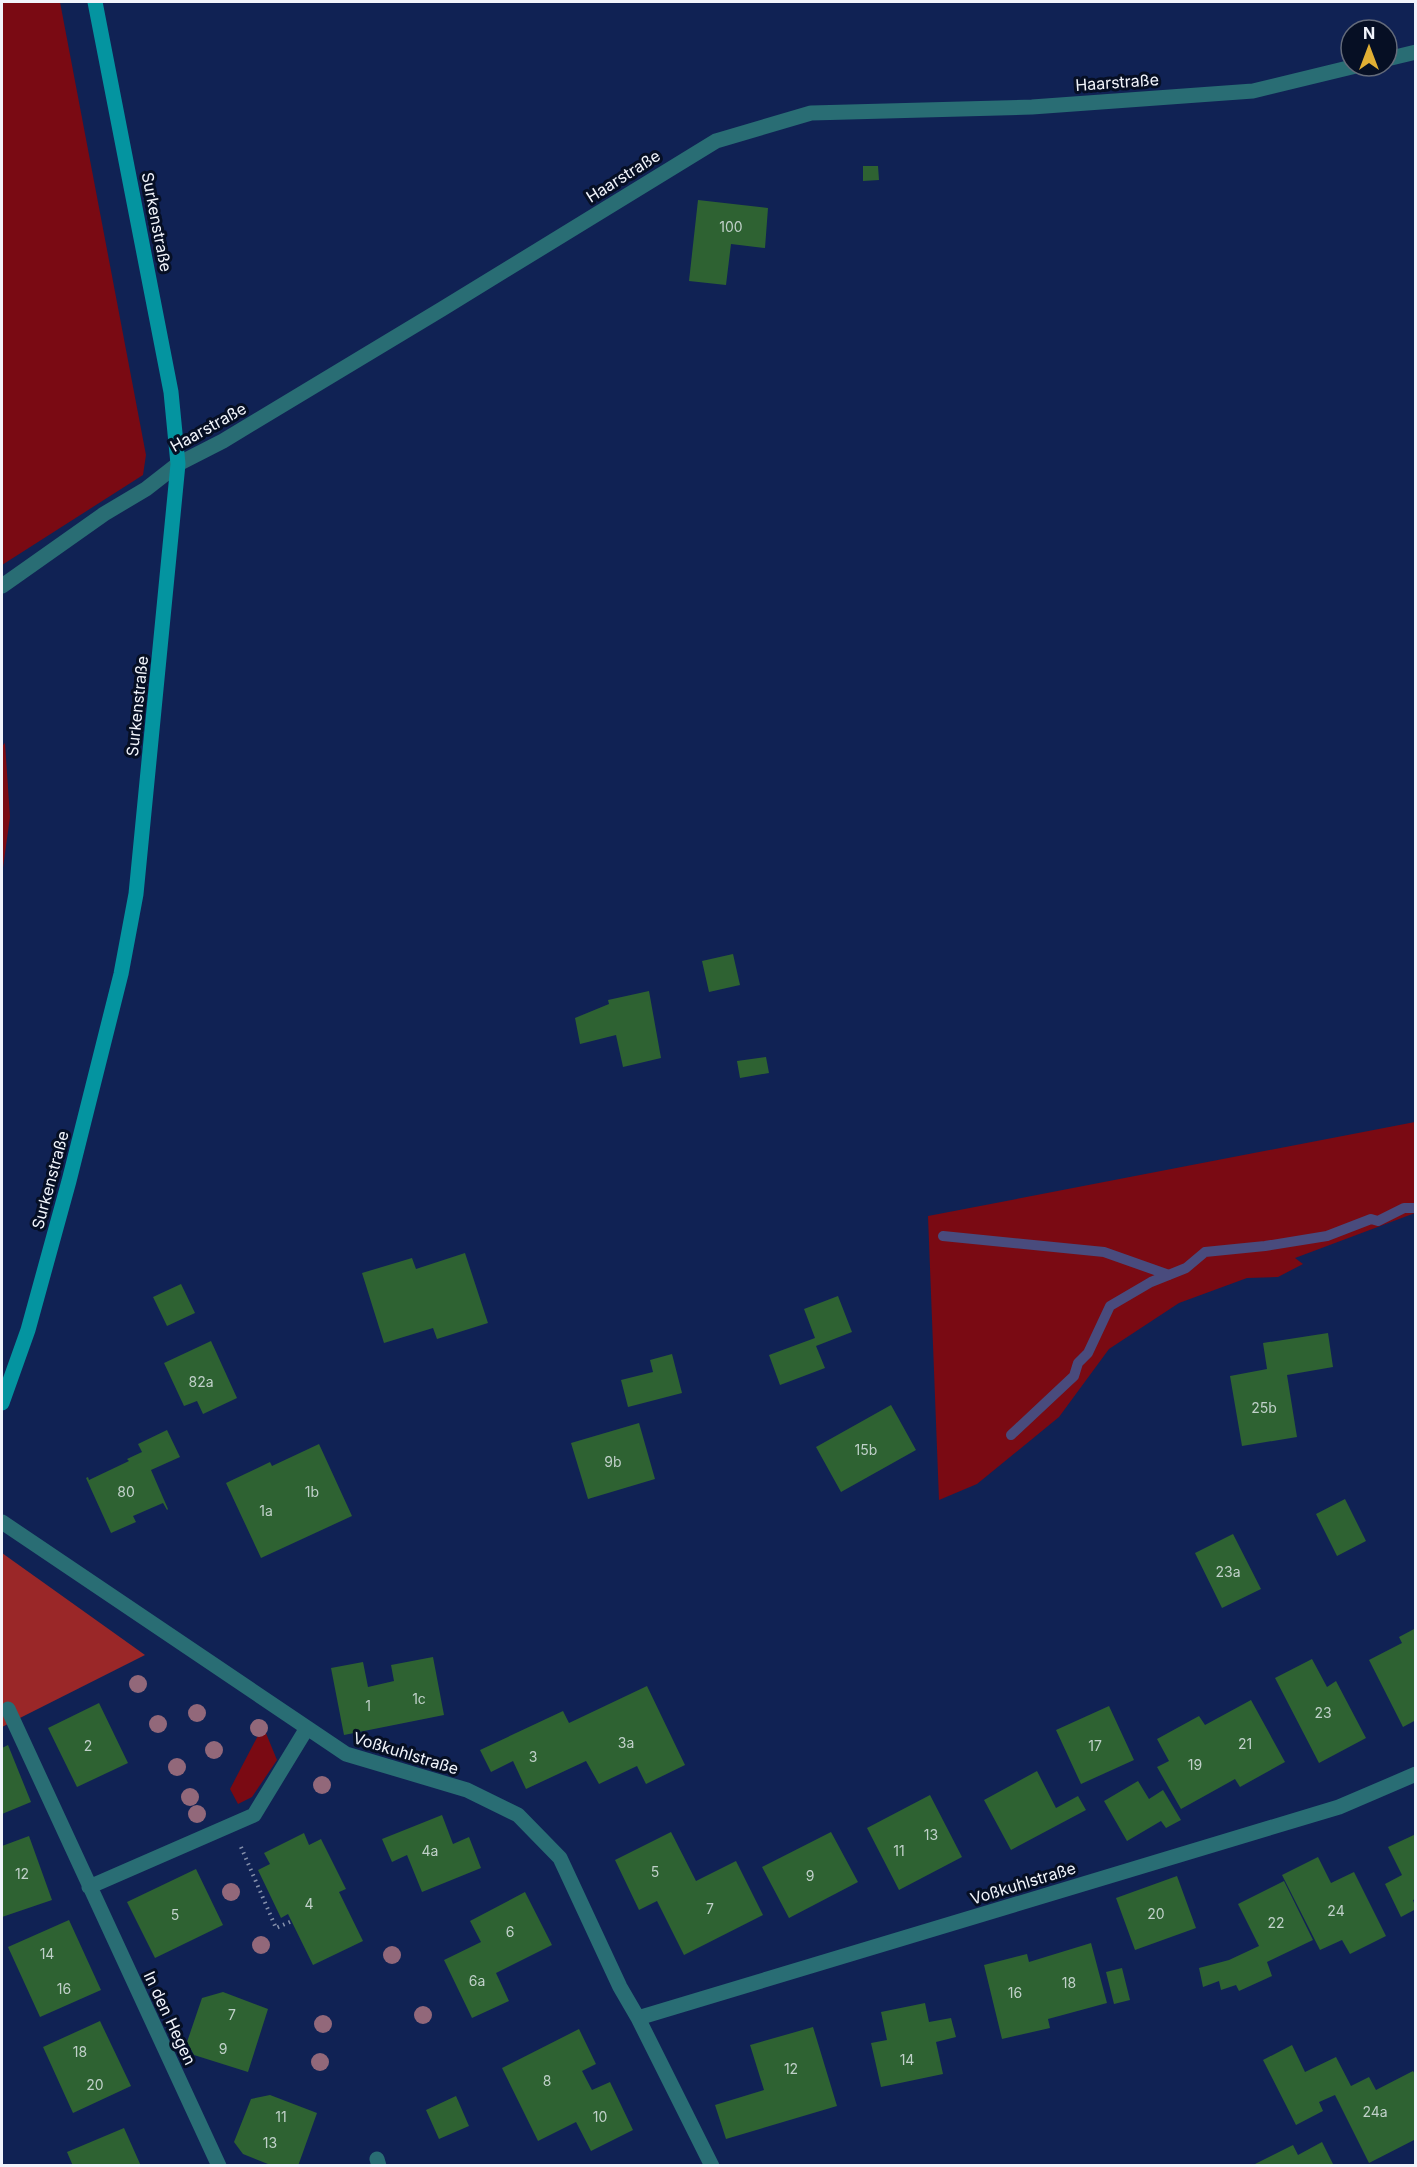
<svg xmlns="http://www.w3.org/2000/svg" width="1417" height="2167" font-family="Inter,sans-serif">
<rect width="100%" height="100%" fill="#102254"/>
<!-- green -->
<path fill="#7a0a13" d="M2,2H60L146,455L143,475L2,565Z
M5,743L10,817L2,875V746Z
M1415,1122V1213L1295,1258L1303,1264L1278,1277L1247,1278L1179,1303L1109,1349L1059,1417L977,1484L939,1500L928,1216Z
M263,1726L277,1760L252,1797L238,1804L230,1789Z"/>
<!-- forest -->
<path fill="#9a2728" d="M2,1553L145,1655L2,1727Z"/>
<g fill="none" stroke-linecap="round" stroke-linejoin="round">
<!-- stream -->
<path stroke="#494b7d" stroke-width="10" d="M943,1236L1104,1252L1169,1275
M1011,1435L1074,1376L1078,1363L1088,1353L1110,1306L1151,1282L1186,1268L1205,1252L1265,1246L1327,1236L1371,1219L1378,1221L1404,1208H1416"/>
</g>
<!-- building -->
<path fill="#2e6232" d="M863,166H878L879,180L863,181Z
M698,200L768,208L765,248L731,244L726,285L689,281Z
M733,954L740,985L709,992L702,961Z
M649,991L661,1058L623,1067L616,1035L580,1044L575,1018L609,1004L608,1000Z
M766,1057L769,1073L740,1078L737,1061Z
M465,1253L488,1323L437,1339L433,1328L384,1343L362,1273L412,1258L416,1269Z
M181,1284L195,1313L167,1326L153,1297Z
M838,1296L852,1332L816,1346L825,1368L780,1385L769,1355L815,1338L804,1309Z
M1328,1333L1333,1367L1287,1375L1297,1437L1242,1446L1230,1376L1267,1369L1263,1343Z
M211,1341L237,1398L203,1414L197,1401L184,1406L164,1363Z
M672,1354L682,1393L628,1407L621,1380L653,1372L650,1360Z
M891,1405L916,1450L841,1492L816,1447Z
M639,1423L655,1479L588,1499L571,1443Z
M167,1430L180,1457L151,1470L168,1509L167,1510L163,1503L133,1516L136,1522L111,1533L86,1478L88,1477L89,1480L129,1461L127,1459L142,1452L138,1444Z
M319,1444L352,1516L261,1558L226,1483L270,1462L272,1466Z
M1345,1499L1366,1541L1337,1556L1316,1514Z
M1233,1534L1261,1589L1222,1608L1195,1553Z
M1416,1628V1720L1403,1727L1369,1660L1402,1643L1399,1637Z
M433,1657L444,1715L344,1735L331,1668L363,1662L368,1687L394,1681L391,1665Z
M1312,1659L1327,1687L1336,1681L1366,1738L1319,1763L1275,1678Z
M647,1686L685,1765L646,1784L637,1766L599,1784L586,1761L526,1789L513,1761L491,1772L480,1750L563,1711L569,1723Z
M1251,1700L1285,1762L1240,1787L1235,1779L1181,1809L1157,1767L1169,1761L1157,1739L1199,1716L1205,1725Z
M99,1703L128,1763L77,1787L48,1728Z
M1109,1706L1134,1760L1081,1784L1056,1730Z
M8,1745L31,1802L2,1814V1748Z
M1037,1771L1056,1808L1078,1796L1086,1810L1011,1850L984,1800Z
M1138,1781L1149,1799L1163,1790L1181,1820L1166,1828L1161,1821L1127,1841L1104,1801Z
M930,1795L962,1857L899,1890L867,1828Z
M442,1815L453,1844L469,1837L481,1868L422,1892L407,1855L392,1862L382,1839Z
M671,1832L696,1881L736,1861L763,1915L684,1955L657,1901L639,1910L615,1860Z
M831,1832L858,1882L789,1918L762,1867Z
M304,1833L309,1845L321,1839L346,1889L339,1892L363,1941L313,1965L288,1914L281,1918L258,1870L270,1864L264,1853Z
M1416,1834V1899L1413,1900L1416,1909L1401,1917L1385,1884L1402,1875L1388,1847Z
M29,1836L52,1900L2,1917V1846Z
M1318,1857L1331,1883L1354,1872L1386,1936L1350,1954L1342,1940L1320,1950L1282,1875Z
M196,1869L223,1925L155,1958L127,1902Z
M1177,1876L1196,1928L1135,1950L1116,1898Z
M1284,1881L1313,1940L1267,1962L1272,1976L1239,1991L1236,1985L1221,1990L1219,1981L1203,1987L1199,1968L1229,1960L1259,1946L1238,1904Z
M525,1892L552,1945L496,1973L509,2001L472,2018L444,1960L481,1942L470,1921Z
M69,1920L101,1990L40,2017L8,1947Z
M1091,1943L1107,2003L1048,2019L1050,2028L1002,2039L984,1965L1027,1954L1029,1962Z
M1122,1968L1130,2000L1114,2004L1106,1972Z
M223,1992L268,2009L248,2072L194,2055L187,2042L202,1998Z
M925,2003L929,2022L951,2018L956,2037L936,2042L943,2074L881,2087L871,2043L887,2040L881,2012Z
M100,2021L131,2086L73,2113L43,2047Z
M813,2027L837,2106L726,2139L715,2105L764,2090L750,2045Z
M579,2029L596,2064L582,2071L592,2090L610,2082L633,2130L591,2151L576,2122L538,2141L502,2068Z
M1292,2045L1305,2072L1336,2057L1351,2086L1369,2077L1376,2090L1413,2071L1416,2076V2139L1369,2163L1335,2095L1319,2102L1323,2111L1296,2125L1263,2060Z
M270,2095L317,2113L298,2166H273L243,2154L234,2142L251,2099Z
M456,2096L469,2126L439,2139L426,2110Z
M124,2128L141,2166H73L67,2152Z
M1322,2142L1334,2166H1251L1293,2145L1298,2155Z"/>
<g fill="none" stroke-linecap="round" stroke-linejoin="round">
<!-- path -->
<path stroke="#8590ab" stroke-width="4" stroke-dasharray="1.5 4.5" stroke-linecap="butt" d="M241,1847L276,1928L292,1921"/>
<!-- street -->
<path stroke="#296d74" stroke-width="15" d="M1387,59L1416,52
M2,586L104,514L146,489L178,464L223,441L442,309L716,141L811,113L1032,107L1253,91L1356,66
M2,1522L346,1754L467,1790L518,1815L560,1858L620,1987L638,2018L1339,1807L1416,1774
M8,1709L219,2166
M89,1887L254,1815L307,1728
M638,2018L712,2166
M377,2159L379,2166"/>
<!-- secondary -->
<path stroke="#0494a0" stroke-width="15" d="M2,1403L28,1330L69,1181L121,974L136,894L178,464L171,392L95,2"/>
</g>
<!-- trees -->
<g fill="#92687a">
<circle cx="138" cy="1684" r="9"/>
<circle cx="197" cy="1713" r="9"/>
<circle cx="158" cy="1724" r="9"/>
<circle cx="259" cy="1728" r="9"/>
<circle cx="214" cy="1750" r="9"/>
<circle cx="177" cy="1767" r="9"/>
<circle cx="322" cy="1785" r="9"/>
<circle cx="190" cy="1797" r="9"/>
<circle cx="197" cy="1814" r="9"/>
<circle cx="231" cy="1892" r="9"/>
<circle cx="261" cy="1945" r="9"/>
<circle cx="392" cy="1955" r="9"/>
<circle cx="423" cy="2015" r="9"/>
<circle cx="323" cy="2024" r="9"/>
<circle cx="320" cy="2062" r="9"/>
</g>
<g text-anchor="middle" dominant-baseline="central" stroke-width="6" stroke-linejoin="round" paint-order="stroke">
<!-- number labels -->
<g font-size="14" fill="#c0d0c9">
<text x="731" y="226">100</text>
<text x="201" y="1381">82a</text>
<text x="1264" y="1407">25b</text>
<text x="866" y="1449">15b</text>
<text x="613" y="1461">9b</text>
<text x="126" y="1491">80</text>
<text x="312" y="1491">1b</text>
<text x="266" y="1510">1a</text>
<text x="1228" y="1571">23a</text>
<text x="419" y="1698">1c</text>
<text x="368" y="1705">1</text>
<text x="1323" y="1712">23</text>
<text x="626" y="1742">3a</text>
<text x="1245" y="1743">21</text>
<text x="88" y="1745">2</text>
<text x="1095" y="1745">17</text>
<text x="533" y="1756">3</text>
<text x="1195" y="1764">19</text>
<text x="931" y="1834">13</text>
<text x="430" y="1850">4a</text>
<text x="899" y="1850">11</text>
<text x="655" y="1871">5</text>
<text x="22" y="1873">12</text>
<text x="810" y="1875">9</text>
<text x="309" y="1903">4</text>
<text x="710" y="1908">7</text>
<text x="1336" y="1910">24</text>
<text x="1156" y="1913">20</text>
<text x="175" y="1914">5</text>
<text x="1276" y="1922">22</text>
<text x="510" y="1931">6</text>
<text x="47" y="1953">14</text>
<text x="477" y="1980">6a</text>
<text x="1069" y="1982">18</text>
<text x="64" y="1988">16</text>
<text x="1015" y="1992">16</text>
<text x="232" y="2014">7</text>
<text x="223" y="2048">9</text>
<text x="80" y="2051">18</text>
<text x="907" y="2059">14</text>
<text x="791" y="2068">12</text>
<text x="547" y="2080">8</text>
<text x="95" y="2084">20</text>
<text x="1375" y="2111">24a</text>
<text x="281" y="2116">11</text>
<text x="600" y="2116">10</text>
<text x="270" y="2142">13</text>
</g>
<!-- street labels -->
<g font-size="16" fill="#f1f4fb" stroke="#060f24">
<text transform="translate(1117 82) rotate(-4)">Haarstraße</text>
<text transform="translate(623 176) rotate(-32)">Haarstraße</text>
<text transform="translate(157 222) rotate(79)">Surkenstraße</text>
<text transform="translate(208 427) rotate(-29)">Haarstraße</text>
<text transform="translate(137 706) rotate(-84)">Surkenstraße</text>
<text transform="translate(50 1180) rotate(-75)">Surkenstraße</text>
<text transform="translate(406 1753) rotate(17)">Voßkuhlstraße</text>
<text transform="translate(1023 1883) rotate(-17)">Voßkuhlstraße</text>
<text transform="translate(170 2018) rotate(65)">In den Hegen</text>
</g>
</g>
<!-- border -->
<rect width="1417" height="2167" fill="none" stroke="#f1f4fb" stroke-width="6"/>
<!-- north arrow -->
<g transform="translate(1369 48)"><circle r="28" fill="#060f24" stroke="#646b7a" stroke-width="1.5"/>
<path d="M0-4.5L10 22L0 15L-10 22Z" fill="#e1af34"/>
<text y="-9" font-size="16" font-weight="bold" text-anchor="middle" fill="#f1f4fb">N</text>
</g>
</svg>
